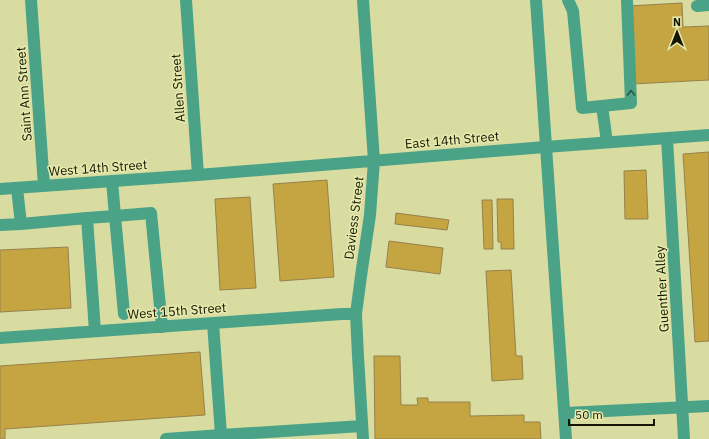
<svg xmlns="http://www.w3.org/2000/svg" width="709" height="439" font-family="'IBM Plex Sans',sans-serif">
<rect width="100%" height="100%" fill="#d9dca1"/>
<!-- building -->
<path fill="#c5a442" stroke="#96824b" d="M682,3L683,27L709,26V80L632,84L628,6Z
M709,152V341L695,342L683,154Z
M646,170L648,219H625L624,171Z
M327,180L334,277L280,281L273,184Z
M250,197L256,288L220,290L215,199Z
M497,199H513L514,249H501V242H498Z
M482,200H492L493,249H484Z
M396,213L449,220L447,230L395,224Z
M389,241L443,248L440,274L386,267Z
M68,247L71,308L0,312V250Z
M511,270L516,356H522L523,379L492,381L486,271Z
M200,352L205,415L5,429V439H0V366Z
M374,356H400L401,405H418L417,398H428V402H470V416L524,415V422H540L541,439H375Z"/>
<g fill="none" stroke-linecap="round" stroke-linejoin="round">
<!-- minor -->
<path stroke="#4aa387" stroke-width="12" d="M31,0L44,186
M186,0L198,175
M363,0L374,161L370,215L361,276L356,314L358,356L363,439
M536,0L566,439
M568,0L573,11L582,108L631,103L627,0
M697,6L709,5
M602,106L607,142
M667,138L684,439
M112,181L115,216L151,213L162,327
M0,189L198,175L545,147L709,135
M87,218L115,216L124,314
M21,224L87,218L95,331
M0,225L21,224L17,188
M213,323L221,435L362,426
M0,338L342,314H356
M565,413L709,406
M166,439L221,435"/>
</g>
<!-- one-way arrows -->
<defs><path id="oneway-chevron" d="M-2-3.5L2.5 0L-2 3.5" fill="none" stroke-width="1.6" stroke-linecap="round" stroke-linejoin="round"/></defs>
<use stroke="#2d563e" href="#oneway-chevron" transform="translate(631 93) rotate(-90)"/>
<g text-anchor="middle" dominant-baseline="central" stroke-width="3" stroke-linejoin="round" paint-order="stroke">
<!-- street labels -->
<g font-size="13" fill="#161702" stroke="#e6eaad">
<text transform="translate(178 88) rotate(-94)">Allen Street</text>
<text transform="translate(24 94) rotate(-94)">Saint Ann Street</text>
<text transform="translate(452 140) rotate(-5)">East 14th Street</text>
<text transform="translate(98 168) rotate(-4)">West 14th Street</text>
<text transform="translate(354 218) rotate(-83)">Daviess Street</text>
<text transform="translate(662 289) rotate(-93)">Guenther Alley</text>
<text transform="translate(177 311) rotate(-4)">West 15th Street</text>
</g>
</g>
<!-- north arrow -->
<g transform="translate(677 32)" stroke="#e6eaad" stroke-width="3" paint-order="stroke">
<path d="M0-3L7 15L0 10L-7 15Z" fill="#161702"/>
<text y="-6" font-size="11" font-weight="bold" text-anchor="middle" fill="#161702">N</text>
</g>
<!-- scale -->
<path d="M569 419v6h85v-6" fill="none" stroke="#161702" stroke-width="2"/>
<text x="575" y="419" font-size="12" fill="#161702" stroke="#e6eaad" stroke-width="3" paint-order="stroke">50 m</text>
</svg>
